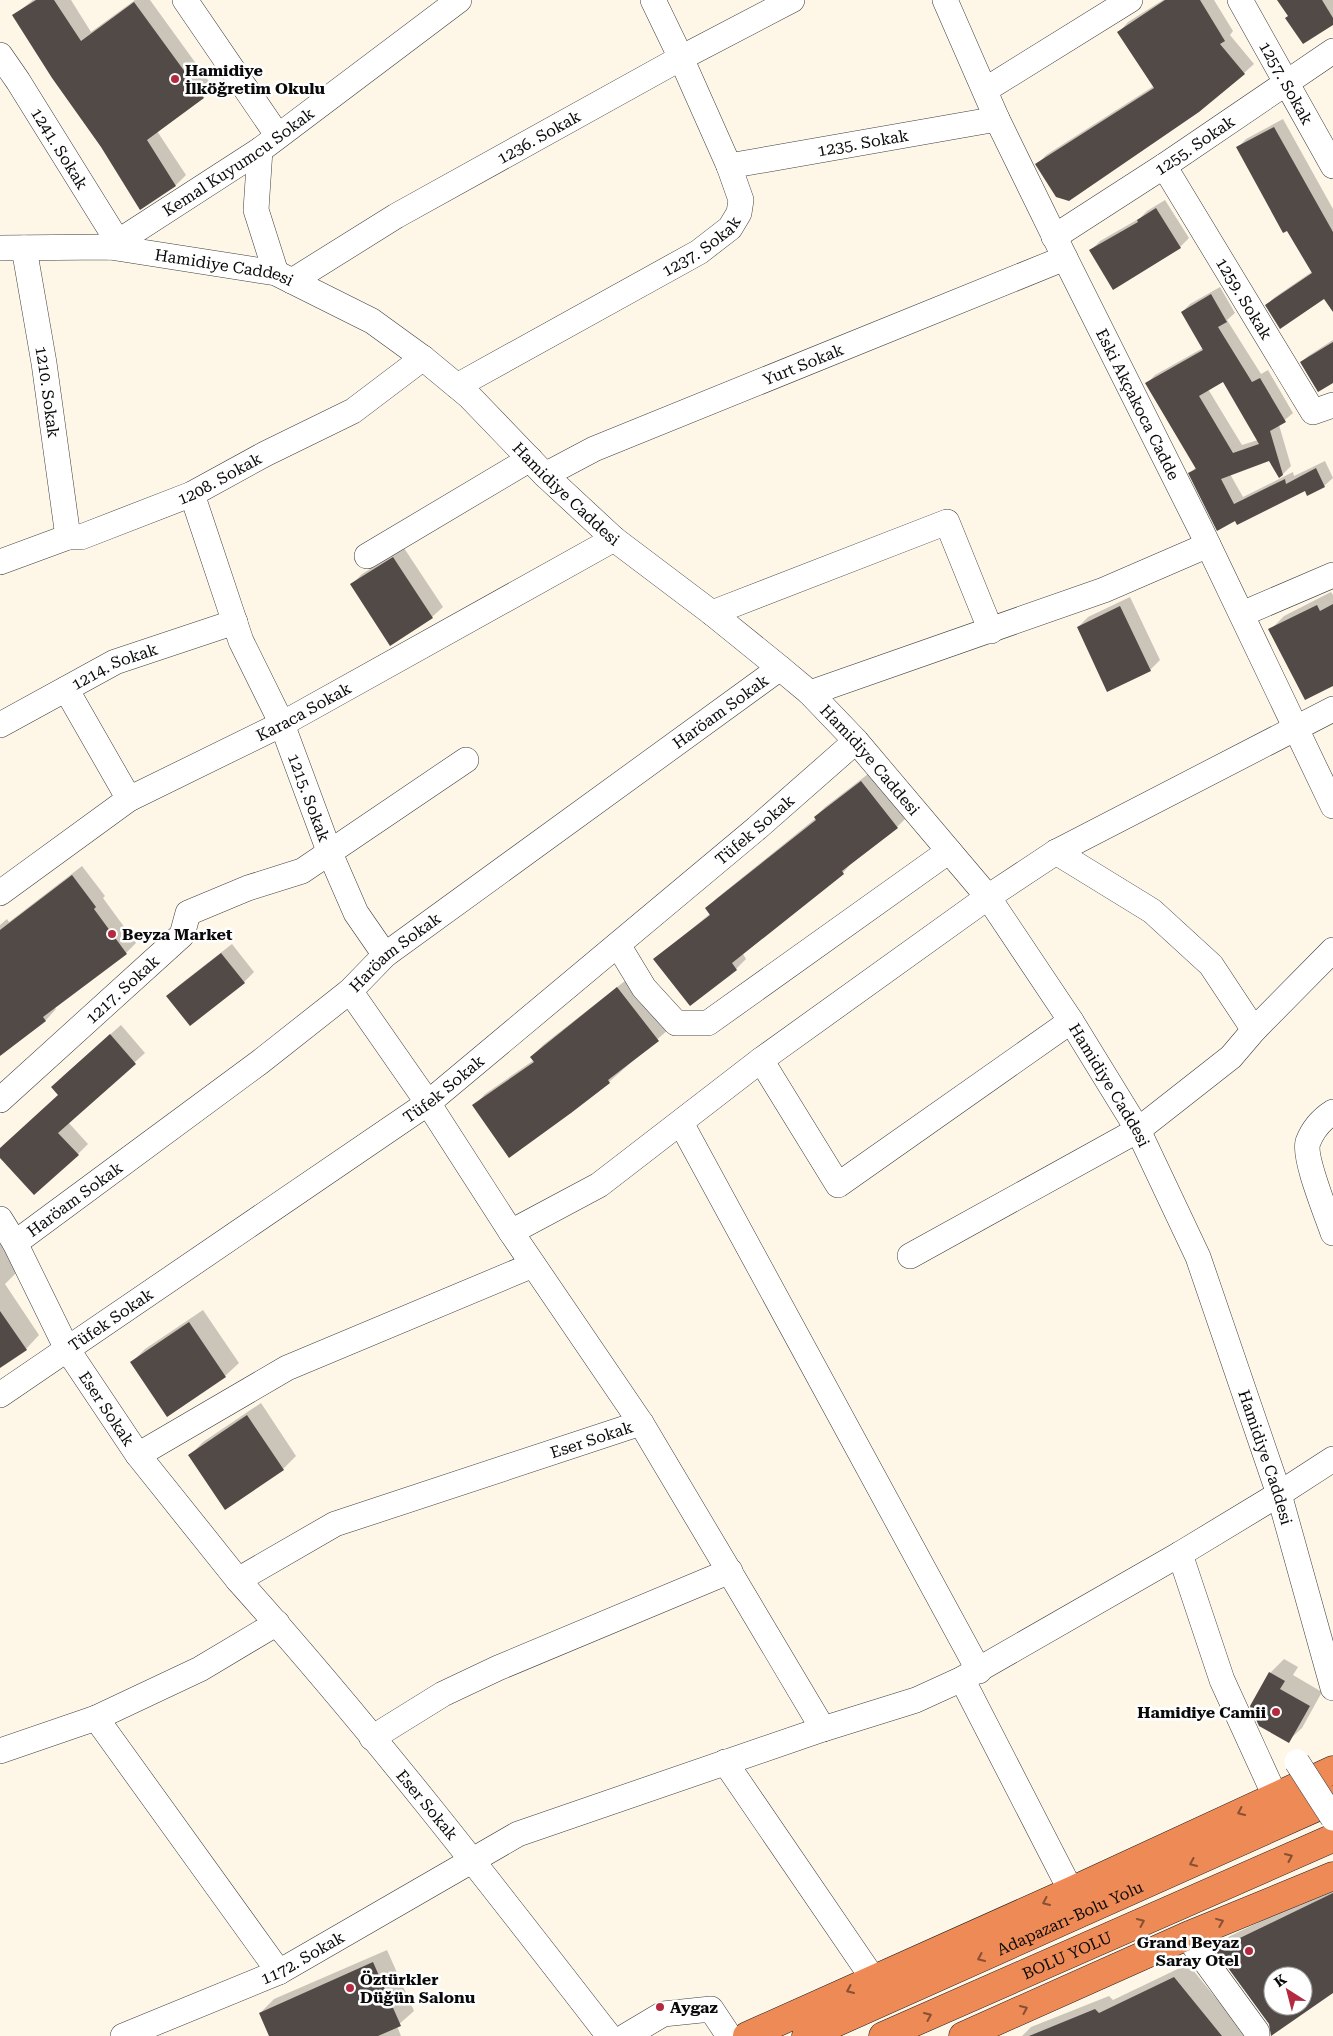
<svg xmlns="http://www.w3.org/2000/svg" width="1333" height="2036" font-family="'Roboto Serif',serif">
<rect width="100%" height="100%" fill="#fef7e8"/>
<!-- shadow -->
<path fill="#0003" fill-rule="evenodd" d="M33,0H71L91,32L135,0H150L213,87L203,97L157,131L186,175L176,185L140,208L102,146L14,15Z
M1163,0H1214L1233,31L1230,35L1254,64L1244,73L1037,165L1046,155L1154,86L1119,32L1128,22Z
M1278,0H1333V23L1289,16Z
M1283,119L1333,209V298L1266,305L1275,297L1313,271L1237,148L1246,139Z
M1165,200L1189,238L1180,247L1091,250L1100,241L1140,218L1147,211Z
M1220,287L1235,313L1227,320L1261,374L1268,370L1293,413L1279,425L1291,466L1280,477L1269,460L1230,474L1243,497L1293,472L1294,476L1325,461L1333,478L1324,486L1308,494L1305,489L1238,523L1190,473L1196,467L1146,384L1155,375L1203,348L1182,312L1190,304ZM1223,380L1258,440L1242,445L1208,389Z
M1333,340V381L1301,362L1308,356Z
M404,548L443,607L432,617L391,644L352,584L362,574Z
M1331,592L1333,595V683L1270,630L1284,616Z
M1130,597L1160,660L1150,670L1078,627L1088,617Z
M872,771L907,817L897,827L852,862L843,873L743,954L746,959L736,969L690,1005L655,959L711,913L707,908L717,898L816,818L815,817L825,807Z
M82,866L105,896L103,898L136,943L126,953L54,1007L56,1009L46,1020L0,1055V925L7,919L9,922Z
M232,944L254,972L244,982L168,996L178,986Z
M630,977L669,1029L609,1082L570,1112L474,1106L485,1094L534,1060L531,1057L543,1045Z
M121,1025L145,1053L68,1122L88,1144L78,1154L0,1156V1149L59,1095L62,1077Z
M0,1243L19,1270L5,1284L39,1335L26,1349L0,1366Z
M203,1310L239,1363L225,1376L132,1362L145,1349Z
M261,1403L296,1456L283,1469L190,1455L203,1442Z
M1284,1659L1298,1667L1293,1675L1322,1692L1302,1728L1288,1741L1251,1706L1270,1673Z
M1333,1887V1991L1270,2023L1216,1950L1230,1936ZM1273,1976H1303V2006H1273Z
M387,1950L414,2011L397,2026L401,2036H270L260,2013L274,1999Z
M1188,1964L1247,2036H1022L1031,2027L1109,1996L1113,2000Z"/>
<!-- building -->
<path fill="#524a47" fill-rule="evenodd" d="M36,0H54L81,41L134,2L204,98L147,140L176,186L140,210L101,147L52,78L12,15Z
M1165,0H1200L1225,41L1220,44L1245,74L1199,112L1069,201L1056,197L1035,164L1154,88L1117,32Z
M1277,0H1322L1333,18V25L1303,44L1285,18L1288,16Z
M1274,127L1333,232V312L1324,299L1280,329L1265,305L1312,273L1287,231L1283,233L1236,147Z
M1156,208L1181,248L1113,290L1089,250L1138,222L1137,220Z
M1211,294L1227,322L1218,327L1252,382L1260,378L1286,422L1270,431L1283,475L1279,478L1269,461L1221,479L1234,504L1285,479L1286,484L1316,468L1325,487L1307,496L1305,491L1237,525L1235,521L1217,531L1188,473L1196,469L1145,383L1203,350L1181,312ZM1223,382L1259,444L1233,453L1199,396Z
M1333,342V383L1318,392L1300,362Z
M393,557L433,618L390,646L350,584Z
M1333,604V686L1305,700L1268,629L1317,605L1320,611Z
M1120,606L1151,671L1107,692L1077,627Z
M861,781L898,828L842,871L844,874L732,963L737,970L690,1006L653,959L710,915L705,908L816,820L814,817Z
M72,875L96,907L94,909L127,954L43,1017L46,1021L0,1056V930Z
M221,953L245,983L190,1026L166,996Z
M617,987L659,1041L608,1080L610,1083L571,1113L509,1158L472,1105L534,1062L530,1057Z
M110,1034L136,1064L58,1133L79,1155L34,1195L0,1158V1148L58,1095L51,1087Z
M0,1311L27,1350L0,1368Z
M189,1322L226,1377L167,1417L130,1362Z
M247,1415L284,1470L225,1510L188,1455Z
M1269,1672L1285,1681L1280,1689L1310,1706L1289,1743L1259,1726L1250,1706Z
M1333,1893V1993L1271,2036L1269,2024L1215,1950ZM1273,1976H1303V2006H1273Z
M373,1962L401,2026L378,2036H269L259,2013Z
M1174,1977L1222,2036H1029L1095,2009L1099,2013Z"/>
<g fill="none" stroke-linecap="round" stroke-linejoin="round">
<defs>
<g id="minor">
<path d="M185,0L278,136"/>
<path id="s1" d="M945,0L997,119L1065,258L1201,530L1333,806"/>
<path id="s2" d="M1240,0L1333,166"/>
<path id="s3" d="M0,55L18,81L118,242"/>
<path d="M985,90L1130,0"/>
<path d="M260,150L256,210L276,273"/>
<path id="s4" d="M729,166L997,119"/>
<path id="s5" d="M1164,166L1313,412L1333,405"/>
<path id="s6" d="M1054,237L1164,166L1333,51"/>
<path id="s7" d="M110,247L260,150L459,0"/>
<path id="s8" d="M0,248L110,247L276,273L372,321L423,358L469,396L545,475L614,539L712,613L780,668L810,693L856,741L988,897L1071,1021L1138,1130L1198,1257L1279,1494L1333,1688"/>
<path id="s9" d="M24,248L44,363L68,537"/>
<path id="s10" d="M292,281L396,216L681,58L792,0"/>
<path id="s11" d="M457,386L699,252L730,228L739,213L741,200L729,166L681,58L653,0"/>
<path id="s12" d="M545,475L594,449L1065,258"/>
<path id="s13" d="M192,494L241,641L282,724L329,851L356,913L385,955"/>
<path d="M367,556L530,459"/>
<path id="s14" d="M0,562L68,537H81L192,494L265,454L353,411L423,358"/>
<path d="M712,613L947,522L991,631"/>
<path d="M1242,614L1333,575"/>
<path d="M66,689L129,799"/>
<path d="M810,693L1104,590L1208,545"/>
<path id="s15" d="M0,725L115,662L235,622"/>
<path d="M1056,852L1152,911L1211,965L1254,1030"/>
<path id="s16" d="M0,893L129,799L282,724L614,539"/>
<path d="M618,945L644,988L676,1023H708L949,851"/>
<path d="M350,991L428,1103L511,1232L641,1423L823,1729"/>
<path d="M761,1060L838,1185L1071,1021"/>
<path id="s17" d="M0,1100L182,935L188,913L248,888L302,871L466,760"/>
<path d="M1333,1112C1322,1119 1313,1129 1308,1142C1303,1157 1327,1215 1333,1233"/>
<path d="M681,1123L979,1671"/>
<path id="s18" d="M0,1219L15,1243L67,1349L138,1455L238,1580"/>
<path d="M511,1232L599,1185L761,1060L988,897L1056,852L1333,709"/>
<path id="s19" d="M15,1243L260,1062L350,991L385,955L780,668"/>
<path d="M910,1256L1138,1130L1231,1057L1254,1030L1333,950"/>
<path id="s20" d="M0,1395L428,1103L757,828L856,741"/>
<path d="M138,1455L287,1368L533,1265"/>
<path d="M1180,1554L1222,1680L1275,1796"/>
<path d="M962,1679L1071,1891"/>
<path d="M96,1718L279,1972"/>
<path d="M372,1738L443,1694L498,1668L730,1571"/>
<path d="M0,1751L96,1718L200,1669L277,1623"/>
<path d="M725,1762L874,1980"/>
<path d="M1187,1936L1257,2032V2036"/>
<path id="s21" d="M123,2036L279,1972L518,1834L823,1729L916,1700L962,1679L1180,1554L1279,1494L1333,1459"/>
<path id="s22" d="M609,2036C489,1881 369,1726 238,1580L335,1524L641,1423"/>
<path d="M626,2036L663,2014L711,2009L729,2036"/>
</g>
<g id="highway">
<path d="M747,2036L1071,1891L1333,1770"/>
<path id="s23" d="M806,2036L1333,1800"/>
<path id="s24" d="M883,2036L1333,1838"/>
<path d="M963,2036L1187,1936L1333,1876"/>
</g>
</defs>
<!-- minor casing -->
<use href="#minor" stroke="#3d3d3d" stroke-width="26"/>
<!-- highway casing -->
<use href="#highway" stroke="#1b1b1b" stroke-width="29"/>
<!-- minor -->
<use href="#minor" stroke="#fff" stroke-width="25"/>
<!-- highway -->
<use href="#highway" stroke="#ee8a56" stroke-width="28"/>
<defs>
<path id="minor-bridge" d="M1297,1762L1333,1818"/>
</defs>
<!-- minor-bridge casing -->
<use href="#minor-bridge" stroke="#3d3d3d" stroke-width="26" stroke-linecap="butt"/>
<!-- minor-bridge -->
<use href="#minor-bridge" stroke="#fff" stroke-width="25"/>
</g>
<!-- one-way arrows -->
<defs><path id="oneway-chevron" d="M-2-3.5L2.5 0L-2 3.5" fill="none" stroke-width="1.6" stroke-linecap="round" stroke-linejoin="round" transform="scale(1.25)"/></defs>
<g stroke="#875034">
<use href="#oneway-chevron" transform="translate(1241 1812) rotate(155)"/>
<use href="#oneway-chevron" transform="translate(1289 1857) rotate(-24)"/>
<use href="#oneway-chevron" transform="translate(1193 1863) rotate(156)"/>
<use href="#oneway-chevron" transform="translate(1046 1902) rotate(156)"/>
<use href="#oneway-chevron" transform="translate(1141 1922) rotate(-24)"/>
<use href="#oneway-chevron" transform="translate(1220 1922) rotate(-22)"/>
<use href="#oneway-chevron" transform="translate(981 1958) rotate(156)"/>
<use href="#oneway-chevron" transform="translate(850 1990) rotate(156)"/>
<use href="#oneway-chevron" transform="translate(1024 2009) rotate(-24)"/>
<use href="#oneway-chevron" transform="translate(928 2016) rotate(-24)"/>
</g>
<!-- markers -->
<g fill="#b3293f" stroke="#fff" stroke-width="2">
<circle cx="175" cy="79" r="5"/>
<circle cx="112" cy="934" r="5"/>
<circle cx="1276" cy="1712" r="5"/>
<circle cx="1249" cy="1951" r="5"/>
<circle cx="350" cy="1988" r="5"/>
<circle cx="660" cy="2007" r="5"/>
</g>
<g text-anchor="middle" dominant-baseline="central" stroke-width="5" stroke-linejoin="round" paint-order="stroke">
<!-- poi labels -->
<g font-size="16" font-weight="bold" fill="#0a0a0a" stroke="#fff" text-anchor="start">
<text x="185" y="70">Hamidiye<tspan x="185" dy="18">İlköğretim Okulu</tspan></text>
<text x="122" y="934">Beyza Market</text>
<text x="1266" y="1712" text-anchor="end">Hamidiye Camii</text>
<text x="1239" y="1942" text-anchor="end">Grand Beyaz<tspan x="1239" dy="18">Saray Otel</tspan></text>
<text x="360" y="1979">Öztürkler<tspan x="360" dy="18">Düğün Salonu</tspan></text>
<text x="670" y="2007">Aygaz</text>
</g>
<!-- street labels -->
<g font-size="16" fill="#0a0a0a" stroke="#fff">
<text stroke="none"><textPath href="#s2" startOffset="95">1257. Sokak</textPath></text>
<text stroke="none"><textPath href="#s10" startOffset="286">1236. Sokak</textPath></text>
<text stroke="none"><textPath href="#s4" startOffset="136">1235. Sokak</textPath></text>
<text stroke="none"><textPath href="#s6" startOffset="168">1255. Sokak</textPath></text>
<text stroke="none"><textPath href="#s3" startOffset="111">1241. Sokak</textPath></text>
<text stroke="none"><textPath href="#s7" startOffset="154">Kemal Kuyumcu Sokak</textPath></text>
<text stroke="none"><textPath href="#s11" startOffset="282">1237. Sokak</textPath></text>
<text stroke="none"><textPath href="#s8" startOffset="226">Hamidiye Caddesi</textPath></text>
<text stroke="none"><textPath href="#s5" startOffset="155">1259. Sokak</textPath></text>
<text stroke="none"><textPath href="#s12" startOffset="281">Yurt Sokak</textPath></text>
<text stroke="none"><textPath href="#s9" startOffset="146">1210. Sokak</textPath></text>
<text stroke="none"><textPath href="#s1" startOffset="448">Eski Akçakoca Cadde</textPath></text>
<text stroke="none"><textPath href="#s14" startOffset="236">1208. Sokak</textPath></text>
<text stroke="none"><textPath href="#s8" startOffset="646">Hamidiye Caddesi</textPath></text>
<text stroke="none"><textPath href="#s15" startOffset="129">1214. Sokak</textPath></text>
<text stroke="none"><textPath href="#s16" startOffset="355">Karaca Sokak</textPath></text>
<text stroke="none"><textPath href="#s19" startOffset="884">Haröam Sokak</textPath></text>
<text stroke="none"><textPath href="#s8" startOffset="1051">Hamidiye Caddesi</textPath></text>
<text stroke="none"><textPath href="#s13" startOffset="326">1215. Sokak</textPath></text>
<text stroke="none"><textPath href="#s20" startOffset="944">Tüfek Sokak</textPath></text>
<text stroke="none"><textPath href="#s19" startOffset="479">Haröam Sokak</textPath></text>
<text stroke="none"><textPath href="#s17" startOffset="165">1217. Sokak</textPath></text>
<text stroke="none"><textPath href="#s8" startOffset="1456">Hamidiye Caddesi</textPath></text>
<text stroke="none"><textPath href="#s20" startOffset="539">Tüfek Sokak</textPath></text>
<text stroke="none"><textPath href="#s19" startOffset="74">Haröam Sokak</textPath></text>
<text stroke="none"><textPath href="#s20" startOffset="134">Tüfek Sokak</textPath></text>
<text stroke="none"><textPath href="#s18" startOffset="218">Eser Sokak</textPath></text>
<text stroke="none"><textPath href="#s22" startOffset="970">Eser Sokak</textPath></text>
<text stroke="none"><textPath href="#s8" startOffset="1861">Hamidiye Caddesi</textPath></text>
<text transform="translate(427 1805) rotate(50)">Eser Sokak</text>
<text stroke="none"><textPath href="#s23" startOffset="289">Adapazarı-Bolu Yolu</textPath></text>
<text stroke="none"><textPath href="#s24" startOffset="201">BOLU YOLU</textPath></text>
<text stroke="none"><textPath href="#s21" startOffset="196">1172. Sokak</textPath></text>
</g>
</g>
<!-- north arrow -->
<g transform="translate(1288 1991) rotate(324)"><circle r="24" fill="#ffffff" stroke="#9d9d9d"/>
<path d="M0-4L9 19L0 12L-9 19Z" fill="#b3293f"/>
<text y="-8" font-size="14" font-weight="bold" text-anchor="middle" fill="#0a0a0a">K</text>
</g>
</svg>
